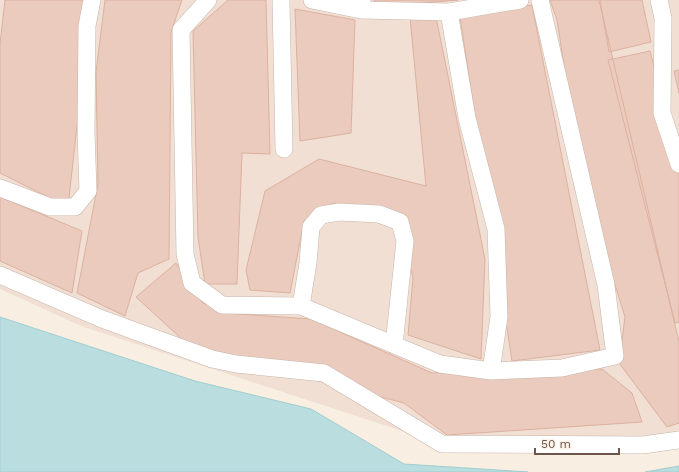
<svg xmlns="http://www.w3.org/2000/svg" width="679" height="472" font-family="'Work Sans',sans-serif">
<rect width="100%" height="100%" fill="#f9eee2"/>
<!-- residential -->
<path fill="#f0dfd2" d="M0,0H679V437L442,444L81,326L0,289Z"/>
<!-- water -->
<path fill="#badee0" stroke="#a1cdd0" d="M0,317L195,381L311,409L404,464L528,472H0Z
M679,466V472H645Z"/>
<!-- building -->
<path fill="#ebcbbd" stroke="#dcb1a0" d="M5,0H91L68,207L0,173V44Z
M105,0H182L171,32L169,259L138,273L125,316L77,293L98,184L96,72Z
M228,0H266L270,154L242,153L237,284H205L198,237L193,31Z
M374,0H458L411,4H374Z
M550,0H599L679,342V423L667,427L619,363L625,317L581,175L557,20Z
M600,0H642L651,42L609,52Z
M532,5L600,350L512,361L460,17Z
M295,9L355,20L351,133L300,141Z
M435,12L485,259L481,359L408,335L413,278L400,222L333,203L304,221L290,293L250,290L246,270L265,191L319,159L426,186L410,17Z
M650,51L679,163V322L675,323L608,60Z
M679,70V93L674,71Z
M0,197L82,231L72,293L0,261Z
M176,263L203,303L238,314L311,319L432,373L602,369L632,393L642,422L447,435L404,403L265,367L198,354L136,297Z"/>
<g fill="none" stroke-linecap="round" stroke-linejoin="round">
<defs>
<path id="minor" d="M208,0L181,30L185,254L192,283L222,305L301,306L440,364L491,371L562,368L615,356L606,285L540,0
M281,0L284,149
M312,0L361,10L362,0
M659,0L663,18L662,113L679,164
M361,10L449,12L520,0
M449,12L467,118L496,229L499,317L491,371
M0,188L50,207H75L88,191L86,132L87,26L92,0
M0,275L102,319L212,359L236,364L324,373L442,444L643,445L679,440
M301,306L308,263L311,227L321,215L339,212L379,214L400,222L405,241L394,345"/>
</defs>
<!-- minor casing -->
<use href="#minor" stroke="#c8b5ab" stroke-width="18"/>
<!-- minor -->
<use href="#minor" stroke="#fff" stroke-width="17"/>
</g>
<!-- scale -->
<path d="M535 448v6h84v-6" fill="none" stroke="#6d554c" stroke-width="2"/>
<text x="541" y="448" font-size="12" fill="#6d554c" stroke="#fcf2e8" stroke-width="3" paint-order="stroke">50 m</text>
</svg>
